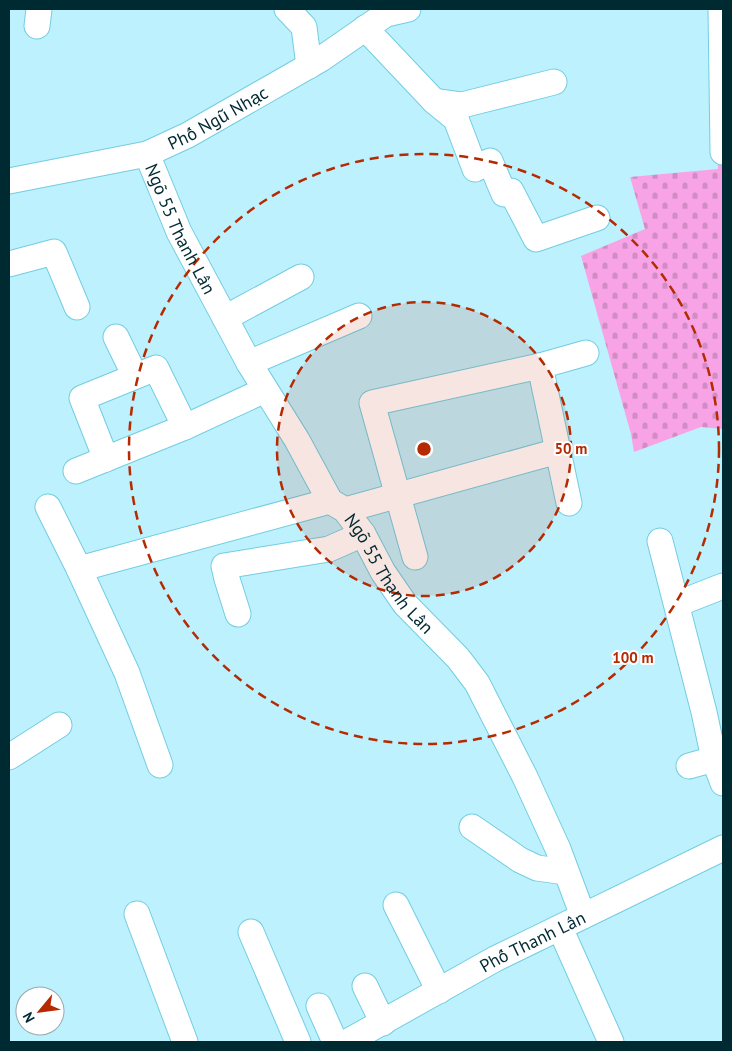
<svg xmlns="http://www.w3.org/2000/svg" width="732" height="1051" font-family="'PT Sans',sans-serif">
<defs>
<pattern id="cemetery-stones" width="16" height="16" patternUnits="userSpaceOnUse" patternTransform="scale(1.25)"><rect width="16" height="16" fill="#f7a3e5"/><path d="M2 7V4a2 2 0 0 1 4 0v3zM10 15v-3a2 2 0 0 1 4 0v3z" fill="#d28cc5"/></pattern>
</defs>
<rect width="100%" height="100%" fill="#bdf1fd"/>
<!-- cemetery -->
<path fill="url(#cemetery-stones)" d="M709,9H723V429L701,427L634,452L631,434L581,256L645,229L630,177L718,169Z"/>
<g fill="none" stroke-linecap="round" stroke-linejoin="round">
<defs>
<g id="minor">
<path d="M287,9L304,27L309,66"/>
<path d="M721,9L723,152"/>
<path d="M37,26L39,9"/>
<path d="M365,28L434,101L456,119L475,169L490,161L504,194L511,191L536,239L597,218"/>
<path d="M434,101L462,105L554,82"/>
<path id="s1" d="M147,154L179,232L249,363L297,440L330,501L345,510L363,534L383,572L405,604L458,658L477,683L525,777L558,849L583,916"/>
<path id="s2" d="M9,181L147,154L188,135L321,59L386,14L408,9"/>
<path d="M9,264L54,252L77,307"/>
<path d="M225,318L301,277"/>
<path d="M116,337L135,376"/>
<path d="M249,363L359,316"/>
<path d="M106,459L82,398L156,368L185,427"/>
<path d="M76,471L185,427L265,390"/>
<path d="M569,503L540,366L586,353"/>
<path d="M48,507L79,569L330,501"/>
<path d="M345,510L558,451"/>
<path d="M660,541L704,712L714,759"/>
<path d="M415,557L372,403L540,366"/>
<path d="M79,569L127,673L160,765"/>
<path d="M677,604L723,586"/>
<path d="M238,614L227,579L224,566L329,549L363,534"/>
<path d="M9,757L59,725"/>
<path d="M689,766L714,759L723,783"/>
<path d="M472,827L520,860L537,868L566,872"/>
<path d="M396,905L439,991"/>
<path d="M137,914L185,1042"/>
<path d="M560,928L611,1042"/>
<path d="M251,932L298,1042"/>
<path d="M365,986L383,1023"/>
<path d="M319,1006L335,1042"/>
<path id="s3" d="M347,1042L495,959L723,848"/>
</g>
</defs>
<!-- minor casing -->
<use href="#minor" stroke="#72cde2" stroke-width="27"/>
<!-- minor -->
<use href="#minor" stroke="#fff" stroke-width="25"/>
</g>
<!-- distance rings -->
<circle cx="424" cy="449" r="147" fill="#b52a00" fill-opacity=".12"/>
<g fill="none" stroke="#b52a00" stroke-width="2.5" stroke-dasharray="9 6">
<circle cx="424" cy="449" r="147"/>
<circle cx="424" cy="449" r="295"/>
</g>
<g text-anchor="middle" dominant-baseline="central" stroke-width="4" stroke-linejoin="round" paint-order="stroke">
<!-- street labels -->
<g font-size="18" fill="#002a32" stroke="#fff">
<text stroke="none"><textPath href="#s2" startOffset="220">Phố Ngũ Nhạc</textPath></text>
<text stroke="none"><textPath href="#s1" startOffset="82">Ngõ 55 Thanh Lân</textPath></text>
<text stroke="none"><textPath href="#s1" startOffset="488">Ngõ 55 Thanh Lân</textPath></text>
<text stroke="none"><textPath href="#s3" startOffset="211">Phố Thanh Lân</textPath></text>
</g>
</g>
<circle cx="424" cy="449" r="8" fill="#b52a00" stroke="#fff" stroke-width="2.5"/>
<g font-size="15" text-anchor="middle" font-weight="bold" fill="#b52a00" stroke="#fff" stroke-width="4" stroke-linejoin="round" paint-order="stroke">
<text x="571" y="454">50 m</text>
<text x="633" y="663">100 m</text>
</g>
<!-- border -->
<rect width="732" height="1051" fill="none" stroke="#002a32" stroke-width="20"/>
<!-- north arrow -->
<g transform="translate(40 1011) rotate(241)"><circle r="24" fill="#ffffff" stroke="#99aaad"/>
<path d="M0-4L9 19L0 12L-9 19Z" fill="#b52a00"/>
<text y="-8" font-size="14" font-weight="bold" text-anchor="middle" fill="#002a32">N</text>
</g>
</svg>
